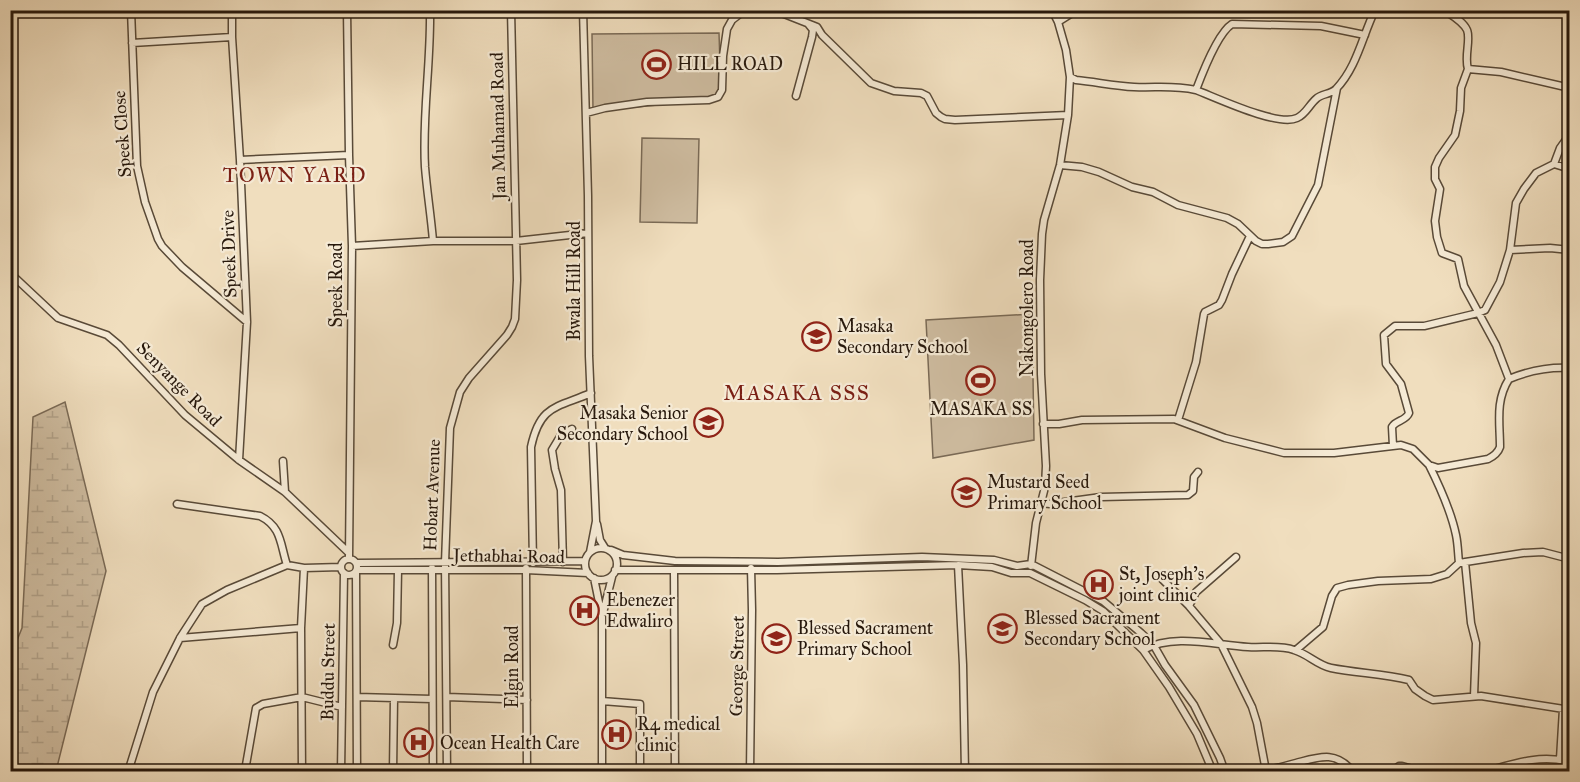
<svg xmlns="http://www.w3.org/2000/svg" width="1580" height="782" font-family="'IM FELL Great Primer',serif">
<defs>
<pattern id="wetland-marsh" width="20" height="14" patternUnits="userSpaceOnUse" patternTransform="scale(1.5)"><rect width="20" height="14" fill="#cebca0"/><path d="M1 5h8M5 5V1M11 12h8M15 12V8" fill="none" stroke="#b1a189"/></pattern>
</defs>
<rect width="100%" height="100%" fill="#f0debe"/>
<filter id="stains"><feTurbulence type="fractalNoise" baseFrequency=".00333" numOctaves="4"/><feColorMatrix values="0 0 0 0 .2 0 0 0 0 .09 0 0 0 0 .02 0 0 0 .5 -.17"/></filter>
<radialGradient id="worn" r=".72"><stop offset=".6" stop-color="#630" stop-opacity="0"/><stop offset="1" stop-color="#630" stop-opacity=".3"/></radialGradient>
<!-- wetland -->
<path fill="url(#wetland-marsh)" stroke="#7a6a56" stroke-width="1.5" d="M65,402L106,571L56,771H11V655L22,628L33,417Z"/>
<!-- park -->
<path fill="#cebca0" stroke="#7a6a56" stroke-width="1.5" d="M719,33L721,95L712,100L593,111L592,34Z
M642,138L699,139L697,223L640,222Z
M1032,314L1034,440L933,458L926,320Z"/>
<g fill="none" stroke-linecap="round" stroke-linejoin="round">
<defs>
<path id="minor" d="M131,10L137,166L145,202L158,239L162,246L182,267L247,322
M232,10V37L240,160L247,322L239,460
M347,10L349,155L352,246L349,559
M430,10C431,63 422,115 425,167C427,192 431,216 433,241
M583,10L588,196L589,356L596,521L590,552
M774,10L817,27L822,35L871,83L894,91L921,93L927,96L936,113L941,117L945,119L955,120L1068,115
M1444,10C1451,15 1463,21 1467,30C1471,39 1464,57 1468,69L1501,72L1570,88
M1566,10L1570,13
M1058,22L1077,10
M132,43L232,37
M1468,69L1461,88L1460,111L1455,135L1439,158L1435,167V179L1440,189L1435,221L1437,237L1442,253L1458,259L1464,286L1496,345L1509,379
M1070,77L1076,80C1096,82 1115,86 1134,87C1157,88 1172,85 1196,90C1217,98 1278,127 1297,118C1306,114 1309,105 1316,99C1322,93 1330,95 1336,89C1357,67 1362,37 1375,10
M1196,90C1202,74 1218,33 1232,24L1321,26L1365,35
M796,96L812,37L813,30L809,25
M586,113L605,108L647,102L709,100L718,97L722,90L723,56L727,29L732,20L745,10
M240,160L349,155
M1554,164L1570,169
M1060,165L1082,167L1099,172L1132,187L1153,192L1178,205L1227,218L1238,224L1256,241L1262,244H1268L1283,242L1292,236L1318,185L1337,88
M352,246L433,241H516L588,233
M1510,250L1550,248L1570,250
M10,273L58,318L107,335L119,345L185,415L239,460L285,492L348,552
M1178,420L1196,362L1204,314L1205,312L1219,305L1222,300L1232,274L1250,236
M1043,424H1059L1082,420L1174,419L1225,438L1284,453H1334L1401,445L1413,449L1429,465L1438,468L1488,459C1494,456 1498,453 1500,447C1500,423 1495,401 1509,379C1528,371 1549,367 1570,368
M1393,446L1392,427C1396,420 1406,421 1409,413L1401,384L1386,364L1384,335L1395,326H1424L1478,313L1485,310L1500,282L1510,250L1516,203L1524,189L1536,173L1554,164L1560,148L1570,134
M283,461L285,492
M1429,465C1440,487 1451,511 1456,535C1458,544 1458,554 1459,563
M1041,503L1050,504L1101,497L1188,495L1193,491L1194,477L1198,472
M177,504L260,516C282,527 280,544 287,565
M597,524L600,540L605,548
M585 564a16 16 0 1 1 32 0a16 16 0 1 1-32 0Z
M611,550L623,555L675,561L778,562L922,557L994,560L1017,566L1031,564L1103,601L1141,633L1153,644L1165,665L1194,705L1220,758L1225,772
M341 567a8 8 0 1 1 16 0a8 8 0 1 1-16 0Z
M563,562L561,490L555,469L552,450L561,435L572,429
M1465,562L1471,623L1476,643L1474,696
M357,563L585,561
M533,563L531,447C540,405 556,408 591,393
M958,565L963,665L965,772
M1031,566L1036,523L1045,487L1046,466L1041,374L1040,280L1042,234L1044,220L1060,165L1068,115L1070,77L1066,50L1058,22L1052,10
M432,568L433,772
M526,568L527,772
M357,570H526L588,573
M615,570H777L958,565L992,567L1011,573H1030L1085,600L1103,611L1143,650L1169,687L1197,734L1213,772
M674,570L675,772
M356,572L357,772
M1157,574L1189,606L1221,644L1252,707L1257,723L1266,771
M594,578L602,617V772
M1189,606L1196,592L1236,557
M603,613L612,577
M180,638L301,628
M393,645L397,623L398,570
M1143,650C1174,633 1214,645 1248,647C1263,648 1280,645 1294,650C1308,654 1317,665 1331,668C1357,673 1384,674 1409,680L1415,689L1425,696L1433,700L1481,696L1570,710
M1296,650L1323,627L1332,596L1337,588L1348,585L1378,581L1431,579L1447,574L1459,563L1523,553L1543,552L1570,559
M357,697L432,699
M447,697L527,700
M602,701L640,704V772
M1560,759L1563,709
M1263,771C1274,769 1285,766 1296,763C1319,757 1336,750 1353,772
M128,772L153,692L180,638L202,604L227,590L287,565L304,568L341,567
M246,772V765L256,708L263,704L302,697L342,707
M302,772L301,628L304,568
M341,772L344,573
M393,772L394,698
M447,772L445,563L450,428L460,392L469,378L507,335L512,327L515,319L517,280L511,10
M750,772L752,610L751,568
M1391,772L1399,766H1402L1423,772
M1484,772C1513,764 1539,754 1570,762"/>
</defs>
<!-- minor casing -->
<use href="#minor" stroke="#594a38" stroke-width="9"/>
<!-- minor -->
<use href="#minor" stroke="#f5ead5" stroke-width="6"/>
</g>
<!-- icons -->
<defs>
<symbol id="stadium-ring" viewBox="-11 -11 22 22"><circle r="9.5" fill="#f5ead5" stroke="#8f2418" stroke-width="1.5"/><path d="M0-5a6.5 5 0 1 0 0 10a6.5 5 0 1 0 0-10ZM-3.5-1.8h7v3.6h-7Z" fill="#8f2418"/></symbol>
<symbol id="school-ring" viewBox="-11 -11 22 22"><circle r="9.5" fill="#f5ead5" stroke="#8f2418" stroke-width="1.5"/><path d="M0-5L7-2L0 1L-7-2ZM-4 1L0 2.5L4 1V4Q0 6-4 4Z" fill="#8f2418"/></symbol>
<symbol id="hospital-ring" viewBox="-11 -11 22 22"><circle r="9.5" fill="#f5ead5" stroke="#8f2418" stroke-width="1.5"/><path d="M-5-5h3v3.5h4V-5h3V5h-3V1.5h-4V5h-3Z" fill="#8f2418"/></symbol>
</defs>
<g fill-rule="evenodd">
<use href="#stadium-ring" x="640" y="48" width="33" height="33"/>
<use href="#school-ring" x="800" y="320" width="33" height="33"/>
<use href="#stadium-ring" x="964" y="364" width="33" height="33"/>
<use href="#school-ring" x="692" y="406" width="33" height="33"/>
<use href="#school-ring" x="950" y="476" width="33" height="33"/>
<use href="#hospital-ring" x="1082" y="568" width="33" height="33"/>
<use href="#hospital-ring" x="568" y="594" width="33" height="33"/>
<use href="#school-ring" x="986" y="612" width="33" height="33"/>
<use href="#school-ring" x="760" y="622" width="33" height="33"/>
<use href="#hospital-ring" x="600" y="718" width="33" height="33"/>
<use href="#hospital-ring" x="402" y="726" width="33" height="33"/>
</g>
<g text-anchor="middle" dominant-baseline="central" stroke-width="4.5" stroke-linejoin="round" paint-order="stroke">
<!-- poi labels -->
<g font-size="18" fill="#27180c" stroke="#f5ead5" text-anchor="start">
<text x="677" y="64">HILL ROAD</text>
<text x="837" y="326">Masaka<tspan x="837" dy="21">Secondary School</tspan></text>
<text x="981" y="409" text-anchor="middle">MASAKA SS</text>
<text x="688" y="413" text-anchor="end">Masaka Senior<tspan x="688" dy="21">Secondary School</tspan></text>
<text x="987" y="482">Mustard Seed<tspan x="987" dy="21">Primary School</tspan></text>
<text x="1119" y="574">St, Joseph's<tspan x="1119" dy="21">joint clinic</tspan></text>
<text x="606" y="600">Ebenezer<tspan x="606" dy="21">Edwaliro</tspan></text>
<text x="1024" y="618">Blessed Sacrament<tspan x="1024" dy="21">Secondary School</tspan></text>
<text x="797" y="628">Blessed Sacrament<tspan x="797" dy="21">Primary School</tspan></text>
<text x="637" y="724">R4 medical<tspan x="637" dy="21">clinic</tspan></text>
<text x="440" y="743">Ocean Health Care</text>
</g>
<!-- street labels -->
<g font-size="18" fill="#27180c" stroke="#f5ead5">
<text transform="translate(498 126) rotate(-91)">Jan Muhamad Road</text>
<text transform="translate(122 134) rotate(-94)">Speek Close</text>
<text transform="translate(229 254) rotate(-92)">Speek Drive</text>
<text transform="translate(574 281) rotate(-90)">Bwala Hill Road</text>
<text transform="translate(336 285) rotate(-90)">Speek Road</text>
<text transform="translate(1027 308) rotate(-90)">Nakongolero Road</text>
<text transform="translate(179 384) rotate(45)">Senyange Road</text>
<text transform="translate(432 495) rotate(-88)">Hobart Avenue</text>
<text transform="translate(509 556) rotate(1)">Jethabhai Road</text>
<text transform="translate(737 666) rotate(-89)">George Street</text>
<text transform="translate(512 667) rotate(-90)">Elgin Road</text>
<text transform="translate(328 672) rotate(-89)">Buddu Street</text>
</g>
<!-- quarter labels -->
<g font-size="21" letter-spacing="1.5" fill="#7a1f14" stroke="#f5ead5">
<text x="295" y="175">TOWN YARD</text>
<text x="797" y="393">MASAKA SSS</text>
</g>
</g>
<!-- margin -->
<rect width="1580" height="782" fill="none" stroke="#f0debe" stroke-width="36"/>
<rect x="12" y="12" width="1556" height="758" fill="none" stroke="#27180c" stroke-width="3"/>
<rect x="18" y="18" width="1544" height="746" fill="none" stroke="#27180c" stroke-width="1.5"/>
<rect width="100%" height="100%" filter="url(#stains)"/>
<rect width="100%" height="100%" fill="url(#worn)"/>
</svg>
